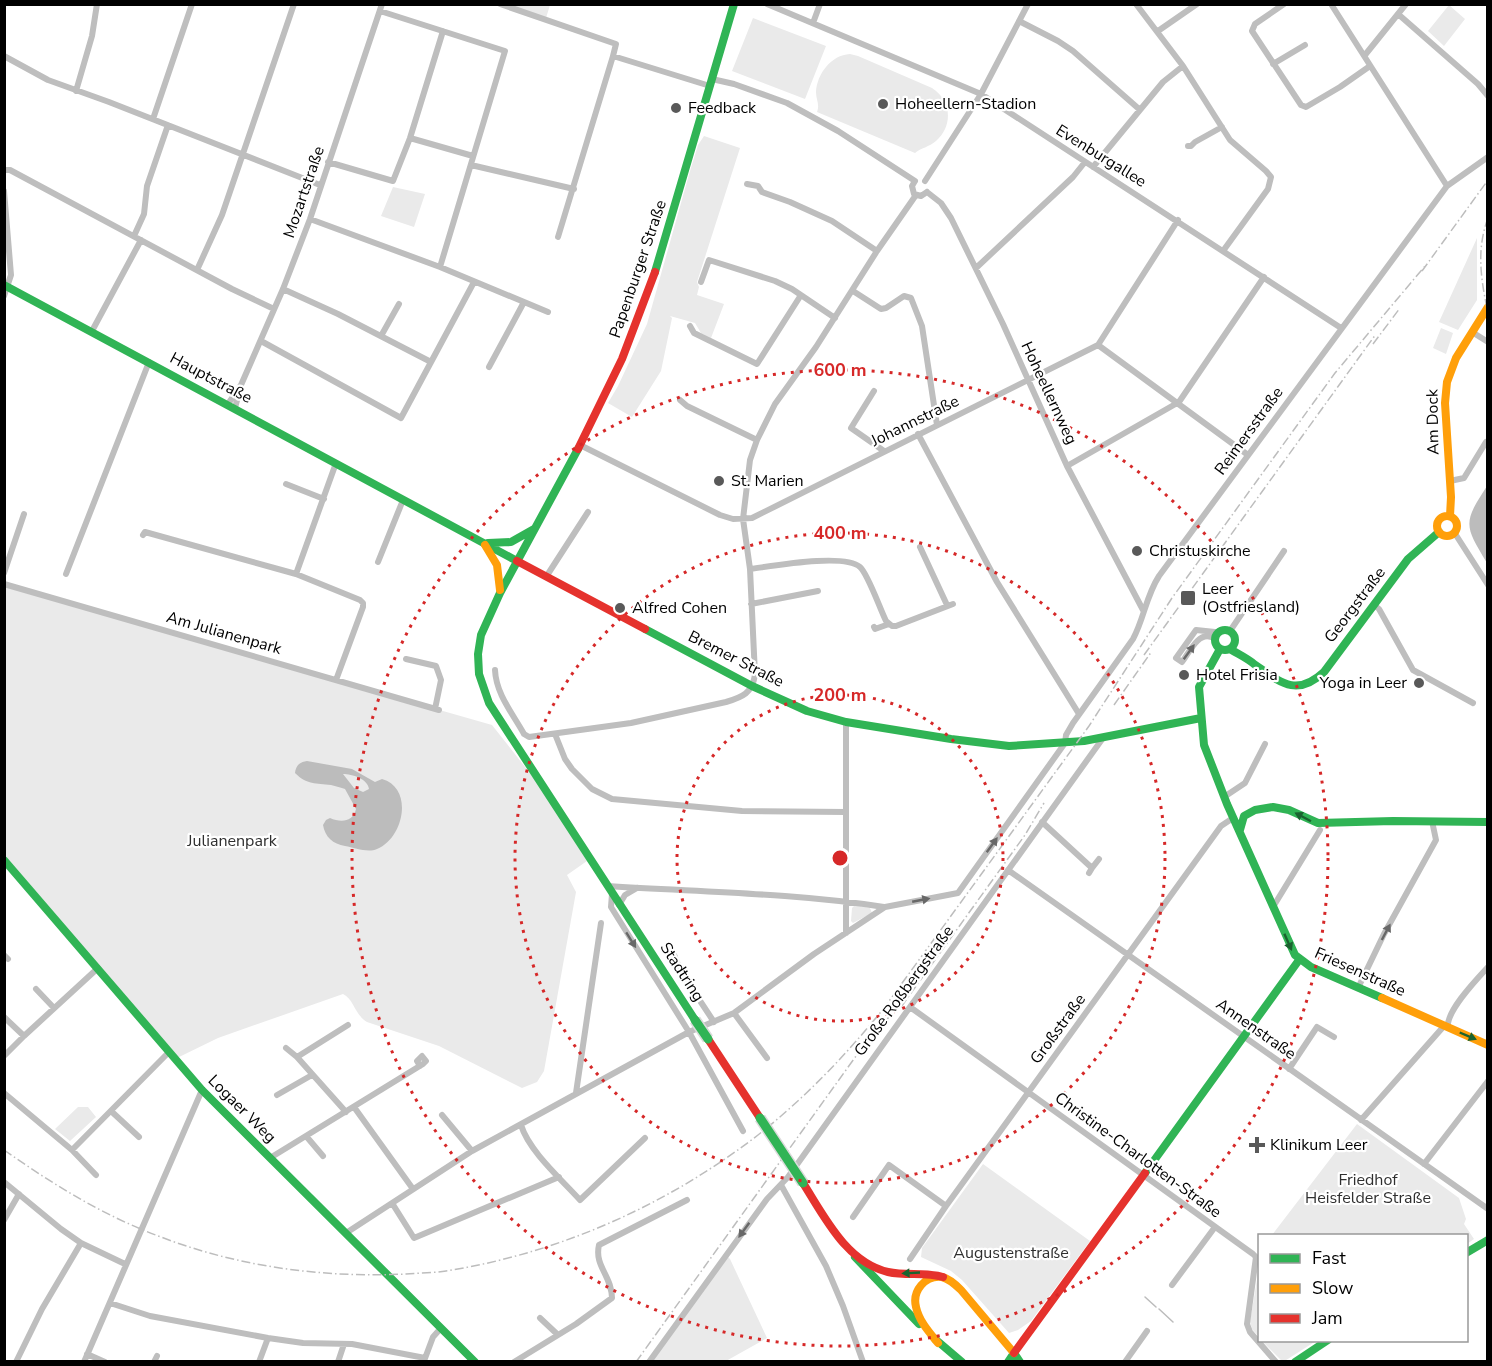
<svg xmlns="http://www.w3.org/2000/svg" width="1492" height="1366" font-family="'Nunito Sans',sans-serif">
<rect width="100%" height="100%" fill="#fff"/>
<!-- green -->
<path fill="#eaeaea" d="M508,5H550L546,18Z
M1449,5L1465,19L1444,46L1428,31Z
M753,18L826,46L805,99L732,71Z
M850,54L858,56L932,88C952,101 953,126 936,141C929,147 921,148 915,153L817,112C820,104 816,100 816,92C817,74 831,55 850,54Z
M704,136L740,148L697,282L699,287L697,295L724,304L711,338L701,333L695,323L670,316L672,318L661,371L632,417L608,403L618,386L647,324L690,171L698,145Z
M393,187L425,194L414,227L381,216Z
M1477,238V300L1458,330L1439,322Z
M1441,328L1453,333L1446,354L1433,348Z
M5,586L492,725L540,786L587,861L567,875L576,892L544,1071L537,1082L522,1088L439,1046L367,1022C354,1014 354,999 343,994L218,1038L177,1058L5,855Z
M855,905L870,908L872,913L853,923L851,921L852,908Z
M78,1107H88L96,1117L70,1141L55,1129Z
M1357,1124L1459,1198L1466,1219L1464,1224L1474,1239L1467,1244L1466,1236L1272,1235Z
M983,1164L1090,1241L1031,1321L1018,1330L1009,1333L962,1280L951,1271L921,1257L922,1248Z
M727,1256L730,1259L767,1338L726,1361L651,1362Z
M1259,1267V1337L1252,1329L1250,1322Z
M1262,1341H1316L1283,1362Z"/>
<!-- water -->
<path fill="#bcbcbc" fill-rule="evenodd" d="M1487,486V563C1464,525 1463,523 1487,486Z
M307,761L352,769L375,782L382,779C414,788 404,838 377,849C368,853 355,848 345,846C333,844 325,837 323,825L326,820L330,818C341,823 353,822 356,809L345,789C341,788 336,786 331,785C316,783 307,785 295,773C296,765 300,762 307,761ZM343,774C352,774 368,779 369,789L363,792L354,788Z"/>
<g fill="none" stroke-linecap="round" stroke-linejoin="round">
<!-- stream -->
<path stroke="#bcbcbc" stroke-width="1.5" d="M1145,1297L1156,1307
M1159,1309L1173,1322"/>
<!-- street -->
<path stroke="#bebebe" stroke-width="6" d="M500,4L616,44L613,56
M767,4L981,94L1341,328
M1136,4L1183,66L1230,140L1266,171L1271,177L1268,189L1223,251
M1284,4L1255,24L1252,31L1301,105L1306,107L1340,87L1370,66
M1331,4L1447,186
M380,11L505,51L440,267
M1398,14L1478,84L1488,96
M1019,21L1058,41L1073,51L1139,109
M813,23L820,4
M1158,31L1197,4
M1365,55L1406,4
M4,56L48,80L109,102L320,185
M1273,64L1305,45
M712,79L734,84L787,103L838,131L915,181
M76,91L92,36L97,4
M153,119L192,4
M410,138L473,156
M1188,146H1191L1195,142L1222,127
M328,162L393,181L410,138L443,31
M471,165L574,189
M1093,167L1163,82L1183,66
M4,170H10L232,289L274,309
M915,181L912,186L914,194L921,196L927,192
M925,181L981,94L1028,4
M747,184L758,186L762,192L790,202L832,221L877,251
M4,191L11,275L4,296
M927,192L941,203L951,218L1003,324L1067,466L1143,610
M310,219L440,267L548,312
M134,236L144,214L147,186L168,125
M558,237L613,56L710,86
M976,268L1073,177L1085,162
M197,270L222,215L294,4
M701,282L709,260L775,281L792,289L835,318
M283,289L338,314L431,362
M853,291L881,309L886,308L904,296L911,298L922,326L937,425
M690,326L694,333L757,364L801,295
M92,331L141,240
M1472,332L1488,342
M381,336L399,304
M261,341L401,418L474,282
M1098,345L1248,455
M1098,345L1178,220
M489,367L524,302
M874,391L851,428L884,451
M680,400L687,406L757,440
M228,404L241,385L283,289L310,219L382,4
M235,408L241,385
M918,434L997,582L1079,714
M580,445L720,515L733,519L752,518L1098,345
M1067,466L1179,402L1264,277
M1450,481L1464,478L1486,442
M286,484L324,499
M1454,532L1488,585
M143,535L145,532L296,574L360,600L363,603V607L336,680
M920,547L947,605
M378,562L403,500
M750,569C773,566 844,553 860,567C868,574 880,609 886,621L892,626H896L953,604
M4,573L24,514
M66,574L149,362
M296,574L336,463
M546,577L588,512
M4,584L439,710
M751,604L818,591
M1374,605L1379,609L1413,670L1473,703
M874,627L875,629L889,624
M1230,631L1284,551
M1211,637C1198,632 1189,653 1182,662L1176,658L1196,630L1215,632
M406,659L436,666L441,680L435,709
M495,670C496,694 513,714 524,734L529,737L631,723L726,702C743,697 752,693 755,675L750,569L743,519L750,460L757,440L775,404L816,347L877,251L916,195
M555,734L565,759L572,769L592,789L612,799L742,811L846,812
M1224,797L1245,783L1265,744
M1042,822L1092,868L1089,873
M1092,868L1099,859
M1008,870L1488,1209
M608,886C700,892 793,893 884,907
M612,894L611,907L689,1032L743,1131
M619,905L625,895L637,888
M1273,907L1320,830
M846,933V722
M670,945L681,972L714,1022
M4,955L8,959
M1358,988L1384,934L1436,840L1432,821
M36,989L54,1008
M910,1007L1253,1254L1256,1257L1247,1324L1250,1332L1276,1362
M734,1013L767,1058
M4,1017L24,1036
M1448,1028C1445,1012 1477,979 1488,967
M286,1048L297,1057L346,1112
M4,1056L24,1036L98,968
M297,1057L348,1025
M1289,1069L1317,1027L1334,1037
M4,1093L72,1150L168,1053
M576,1093L601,923
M277,1095L312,1075
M354,1107L413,1189
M111,1111L139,1137
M442,1115L472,1151
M1361,1120L1444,1026
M521,1125C529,1151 561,1179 580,1200L645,1138
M306,1136L323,1156
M72,1150L96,1175
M270,1158L423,1064L426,1061L422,1056L417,1061L420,1066
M1424,1164L1488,1081
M4,1182L61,1229L81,1243L125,1264
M781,1185L826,1266L843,1306L863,1362
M392,1203L414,1238L559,1177
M853,1217L889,1165L946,1206
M4,1220L19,1194
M346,1233L472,1151L689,1032L734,1013L814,954L885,907L958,893L1065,743L1066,735L1073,723L1133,639C1144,619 1146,596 1159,576L1447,186L1488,157
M910,1259L946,1206L1221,826L1233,818
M1172,1285L1215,1227
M110,1303L150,1316L268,1338L303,1343L352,1344L425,1358
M540,1318L557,1334
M87,1354L105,1362
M424,1361L433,1337L441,1328
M16,1362L42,1309L81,1243
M84,1362L202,1090
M154,1362L157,1356
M259,1362L268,1338
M338,1362L344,1344
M514,1362L576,1324L612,1298C612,1276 594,1266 599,1245L687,1200
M649,1362L767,1199L788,1177L1103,738
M1125,1362L1147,1331"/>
<!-- fast -->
<path stroke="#30b455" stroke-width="8" d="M655,272L734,4
M4,285L517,561
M578,449L500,593L481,635L478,654L479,674L489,703L695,1020
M488,543L511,542L534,529
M645,629L752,686L807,711L846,722L951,739L1009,746L1084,741L1201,718
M1215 640a10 10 0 1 1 20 0a10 10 0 1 1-20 0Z
M1220,649L1199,687L1204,745L1227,804L1295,955L1311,967L1382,998
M1230,649C1238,654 1247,658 1254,664C1280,682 1296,698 1324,672L1408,559L1439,532
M1240,830L1244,816L1255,810L1273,807L1289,810L1318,823L1393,821L1488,822
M4,860L202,1090L475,1362
M1145,1173L1299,960
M1466,1253L1488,1240
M855,1257L919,1324
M935,1339L962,1362
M1008,1362L1014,1353L1020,1362
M1295,1362L1328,1340"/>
<!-- slow -->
<path stroke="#ff9f0a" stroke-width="8" d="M1450,516L1451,497L1445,403L1447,382L1456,358L1488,307
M1437 526a10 10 0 1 1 20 0a10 10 0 1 1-20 0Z
M485,545L497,565L500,590
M1382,998L1488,1045
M938,1343C929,1332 919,1321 916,1307C912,1291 925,1275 942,1277C950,1279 956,1285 961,1290L1014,1353"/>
<!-- jam -->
<path stroke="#e5322d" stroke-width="8" d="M578,449L622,359L655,272
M517,561L645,629
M708,1039L760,1118
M803,1183C824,1216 846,1262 888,1272C906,1276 925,1272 943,1277
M1014,1353L1145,1173"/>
<!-- rail -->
<path stroke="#bdbdbd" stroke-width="1.5" stroke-dasharray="9 3 1.5 3" stroke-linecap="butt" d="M1488,218C1476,250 1481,280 1488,313
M1422,271L1488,180
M1373,344L1400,308
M1144,655L1376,334
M1114,705L1152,651
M901,1007L1025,835L1044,803
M867,1048L903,997
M4,1150C54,1185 104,1216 161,1237C239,1267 323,1278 406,1274C419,1273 433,1273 446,1271C560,1253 667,1205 758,1135C805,1098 847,1054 884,1008L1089,726L1172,598L1335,373L1425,266
M636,1362L869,1038"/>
<defs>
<path id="fast-bridge" d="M695,1020L708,1039
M760,1118L803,1183"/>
</defs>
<!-- fast-bridge casing -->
<use href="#fast-bridge" stroke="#dbdbdb" stroke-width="12" stroke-linecap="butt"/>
<!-- fast-bridge -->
<use href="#fast-bridge" stroke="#30b455" stroke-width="9"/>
</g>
<!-- one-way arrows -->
<defs><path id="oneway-solid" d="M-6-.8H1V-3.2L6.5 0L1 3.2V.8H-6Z" transform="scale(1.5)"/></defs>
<g fill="#686868">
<use href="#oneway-solid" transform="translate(1189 652) rotate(-54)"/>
<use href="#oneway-solid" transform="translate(992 845) rotate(-54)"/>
<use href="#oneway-solid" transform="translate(921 900) rotate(-11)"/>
<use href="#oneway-solid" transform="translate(1386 932) rotate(-62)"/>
<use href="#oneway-solid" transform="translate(631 940) rotate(58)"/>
<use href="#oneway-solid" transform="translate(744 1230) rotate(126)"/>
</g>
<g fill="#1a632f">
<use href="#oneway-solid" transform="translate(1303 817) rotate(-152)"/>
<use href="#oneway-solid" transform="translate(1288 942) rotate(66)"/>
<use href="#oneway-solid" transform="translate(1468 1036) rotate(23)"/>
<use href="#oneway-solid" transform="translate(911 1273) rotate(177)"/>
</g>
<!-- distance rings -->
<g fill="none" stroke="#d62828" stroke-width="3" stroke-dasharray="3 6">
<circle cx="840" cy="858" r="163"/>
<circle cx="840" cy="858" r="325"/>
<circle cx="840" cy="858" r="488"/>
</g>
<!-- markers -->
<g fill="#595959" stroke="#fff" stroke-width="2">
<circle cx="883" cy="104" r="6"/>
<circle cx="676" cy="108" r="6"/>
<circle cx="719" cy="481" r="6"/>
<circle cx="1137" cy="551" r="6"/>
<rect x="1180" y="590" width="16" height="16" rx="3"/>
<circle cx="620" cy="608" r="6"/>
<circle cx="1184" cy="675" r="6"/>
<circle cx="1419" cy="683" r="6"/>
<path d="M1254 1136h6v6h6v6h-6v6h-6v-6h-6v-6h6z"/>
</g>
<g text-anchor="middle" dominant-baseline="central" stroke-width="4.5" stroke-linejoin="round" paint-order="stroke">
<!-- poi labels -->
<g font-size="16" fill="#000" stroke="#fff" text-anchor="start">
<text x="895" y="104">Hoheellern-Stadion</text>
<text x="688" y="108">Feedback</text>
<text x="731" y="481">St. Marien</text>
<text x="1149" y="551">Christuskirche</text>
<text x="1202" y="589">Leer<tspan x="1202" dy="18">(Ostfriesland)</tspan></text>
<text x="632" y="608">Alfred Cohen</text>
<text x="1196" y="675">Hotel Frisia</text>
<text x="1407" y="683" text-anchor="end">Yoga in Leer</text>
<text x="1270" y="1145">Klinikum Leer</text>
</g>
<!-- street labels -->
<g font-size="16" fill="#000" stroke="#fff">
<text transform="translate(1101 156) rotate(32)">Evenburgallee</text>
<text transform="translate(304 192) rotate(-71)">Mozartstraße</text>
<text transform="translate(638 269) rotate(-71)">Papenburger Straße</text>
<text transform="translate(211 378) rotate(28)">Hauptstraße</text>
<text transform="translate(1049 393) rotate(65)">Hoheellernweg</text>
<text transform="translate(915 421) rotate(-26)">Johannstraße</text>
<text transform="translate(1433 422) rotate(-91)">Am Dock</text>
<text transform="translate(1249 431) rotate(-54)">Reimersstraße</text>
<text transform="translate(1355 605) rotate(-53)">Georgstraße</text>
<text transform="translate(224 633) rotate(16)">Am Julianenpark</text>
<text transform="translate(736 659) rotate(27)">Bremer Straße</text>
<text transform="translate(682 972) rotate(57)">Stadtring</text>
<text transform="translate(1360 972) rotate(24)">Friesenstraße</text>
<text transform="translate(904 991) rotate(-54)">Große Roßbergstraße</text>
<text transform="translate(1058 1029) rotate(-54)">Großstraße</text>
<text transform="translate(1256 1029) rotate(35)">Annenstraße</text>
<text transform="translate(242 1109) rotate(45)">Logaer Weg</text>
<text transform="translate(1138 1155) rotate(36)">Christine-Charlotten-Straße</text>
</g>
<!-- park labels -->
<g font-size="16" fill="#2f2f2f" stroke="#fff">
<text x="232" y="841">Julianenpark</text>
<text x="1368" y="1180">Friedhof<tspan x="1368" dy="18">Heisfelder Straße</tspan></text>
<text x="1011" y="1253">Augustenstraße</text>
</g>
</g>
<circle cx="840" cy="858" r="9" fill="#d62828" stroke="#fff" stroke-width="3"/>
<g font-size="18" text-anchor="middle" font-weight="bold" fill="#d62828" stroke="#fff" stroke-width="4.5" stroke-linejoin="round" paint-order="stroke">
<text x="840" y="376">600 m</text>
<text x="840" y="539">400 m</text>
<text x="840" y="701">200 m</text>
</g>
<!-- border -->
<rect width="1492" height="1366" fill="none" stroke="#000000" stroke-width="12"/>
<!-- legend -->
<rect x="1258" y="1234" width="210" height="108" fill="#ffffff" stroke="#999999" stroke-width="1.5"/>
<rect x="1270" y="1254" width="30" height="9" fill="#30b455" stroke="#999999" stroke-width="1.5"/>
<text x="1312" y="1264" font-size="18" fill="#000000">Fast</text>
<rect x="1270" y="1284" width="30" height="9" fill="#ff9f0a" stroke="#999999" stroke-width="1.5"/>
<text x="1312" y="1294" font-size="18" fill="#000000">Slow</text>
<rect x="1270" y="1314" width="30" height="9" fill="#e5322d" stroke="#999999" stroke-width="1.5"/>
<text x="1312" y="1324" font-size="18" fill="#000000">Jam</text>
</svg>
